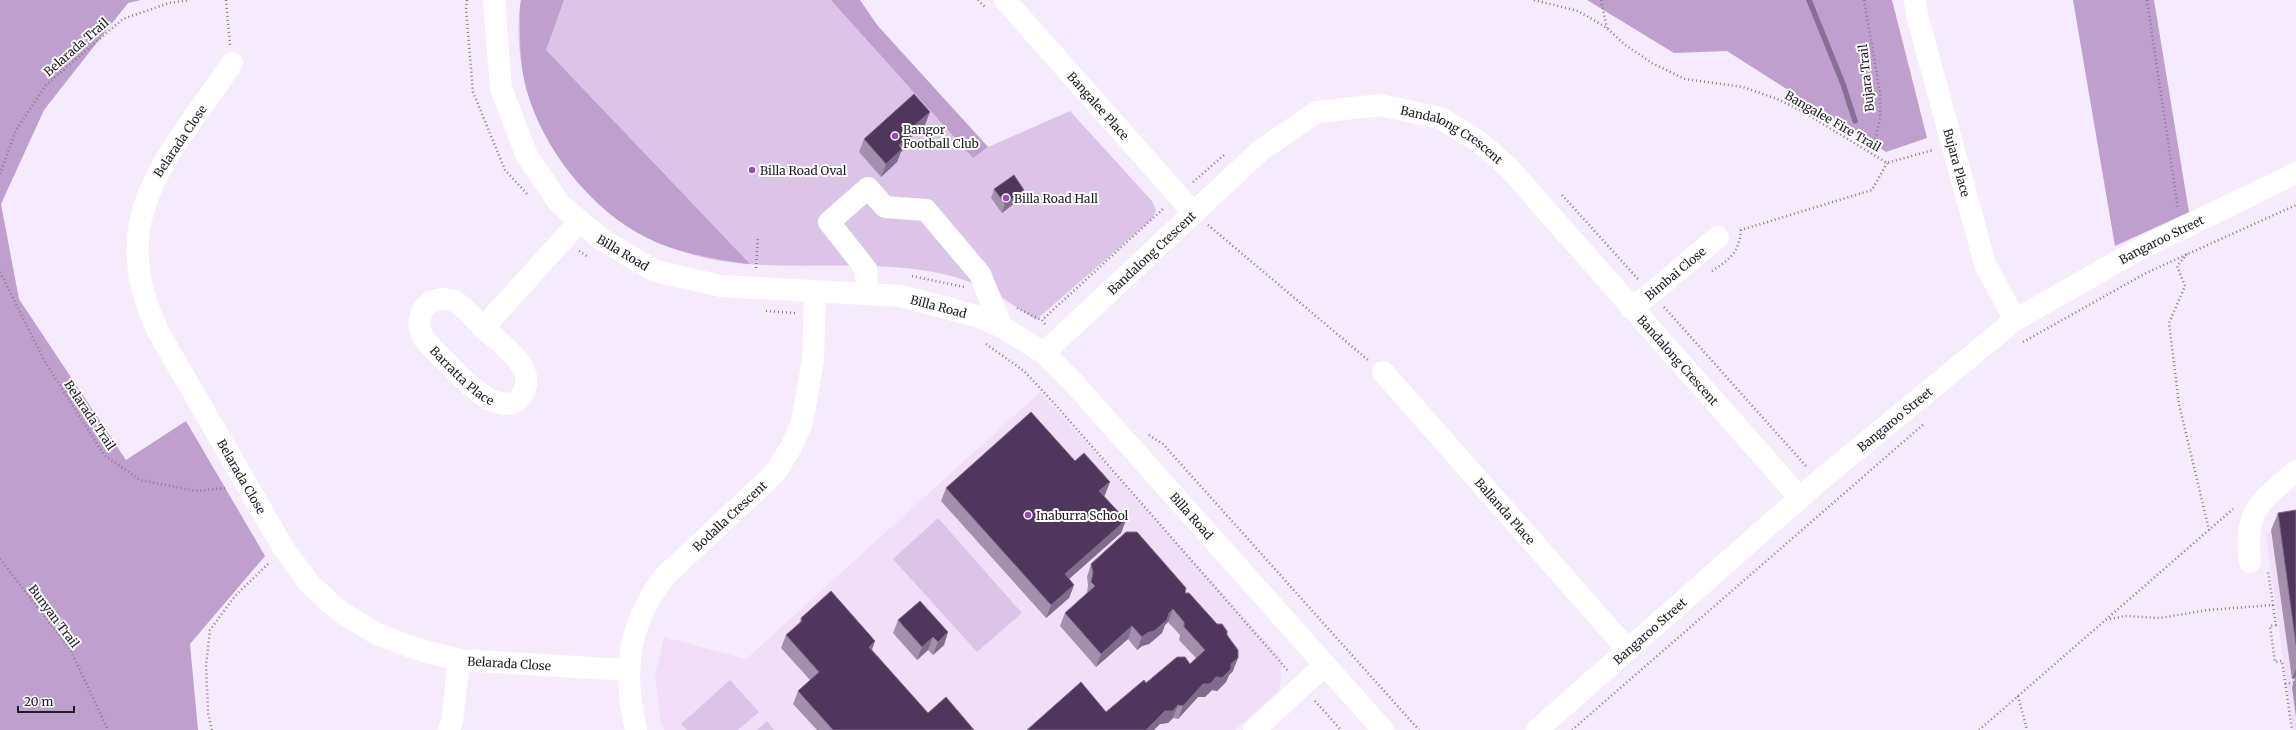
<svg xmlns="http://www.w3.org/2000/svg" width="2296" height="730" font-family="Merriweather,serif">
<rect width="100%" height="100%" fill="#f6ebfc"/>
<!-- built -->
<path fill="#f1dffa" d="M1040,392L1282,659L1280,689L1235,730H664L661,723L655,675L664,637L746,659Z
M2296,509V730H2293L2266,535Z"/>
<!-- green -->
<path fill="#dcc4e8" d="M521,0H860L877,25L988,147L1070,111L1152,201L1156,211L1151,220L1036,320C1006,300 980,282 943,274C879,260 812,269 746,264C660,258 589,212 547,137C525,97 513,46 521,0Z
M938,518L1022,613L977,652L893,559Z
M730,680L759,712L738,730H687L681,724Z
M767,721L774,730H757Z"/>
<!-- forest -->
<path fill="#be9fce" d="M0,0H141L128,3L44,110L1,204L19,299L126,460L186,421L265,556L190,644L198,730H0Z
M521,0H564L546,50L750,264C714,259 680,254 647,238C591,210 542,148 526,88C521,69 520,50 520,30C520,20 519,10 521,0Z
M831,0H860L877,25L988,147L973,158Z
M1587,0H1892L1927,138L1886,152L1727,51L1674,53Z
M2073,0H2154L2189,212L2115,246Z"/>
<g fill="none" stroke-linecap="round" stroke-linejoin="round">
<!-- stream -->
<path stroke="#887094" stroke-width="5.5" d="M1809,0L1843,84L1855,121"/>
<!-- path -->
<path stroke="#857d8a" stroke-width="2.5" stroke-dasharray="1 3" stroke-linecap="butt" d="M226,0L230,45
M467,0L466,9L473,92L505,170L527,194
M978,0L986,8
M1534,0L1578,11L1607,28L1624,44L1652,63L1685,79L1743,87L1777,99L1800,110L1887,163L1933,150
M1601,0L1607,28
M1864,0L1880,93V118L1872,154
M2147,0L2178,209
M0,174L16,130L46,85L123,19L169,3L190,0
M1193,182L1224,155
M1562,195L1638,279
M1208,225L1368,360
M579,251L588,257
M2187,254L2177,266L2185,286L2169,323L2179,404L2209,530
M756,268L758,237
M1712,271C1730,259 1739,253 1741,230L1872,190L1887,163
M0,272L45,362L104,455L140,480L196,491L225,488
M912,276L964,287
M1664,307L1806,466
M1017,308L1041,320
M766,311L795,313
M1045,324L1042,320L1164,208
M2023,342L2146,273L2296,205
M986,344L1024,371L1053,402L1289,672
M1149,435L1163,444L1419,730
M0,559L70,649L108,730
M2273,605L2276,625L2270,626L2275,662L2282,661L2292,730
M2110,619L2125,616L2160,618L2208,610L2273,605L2268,571
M2285,684L2296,682
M2018,696L2027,730
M1315,701L1341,730
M212,730L208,713L206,665L210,630L235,596L269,563
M1572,730L1925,423
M1979,730L2233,509"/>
<!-- minor -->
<g stroke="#fff" stroke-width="22">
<path id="s1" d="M494,0L501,88L527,156L559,203L601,239L655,271L721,286L901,296L980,317L1002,327L1044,353L1073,382L1383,730"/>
<path id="s2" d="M1005,0L1193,212"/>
<path id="s3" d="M1915,0L1917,15L1985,264L2015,320"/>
<path id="s4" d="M232,63C170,157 101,215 160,335L284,549L309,583L339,611L377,634L414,648L459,660L628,670"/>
<path d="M867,293L866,269L829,222L868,188L885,207L926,210L980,274L1002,327"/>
<path id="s5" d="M1632,309L1718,237"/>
<path id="s6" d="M483,328C475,320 462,303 451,300C425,293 411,321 425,340C442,357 472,392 493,401C501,404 512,406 519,399C543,372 503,345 483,328L580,221"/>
<path id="s7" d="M1044,353L1261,150L1317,112L1380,105L1440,118L1477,140L1508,167L1800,498"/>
<path id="s8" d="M1383,372L1628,650"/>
<path d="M2250,562C2245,508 2258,504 2296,471"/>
<path d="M449,730L452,722L459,660"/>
<path id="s9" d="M636,730C622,672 628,622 666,575L775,473L791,447L802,423L813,360L815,292"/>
<path d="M1254,730L1325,665"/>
<path id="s10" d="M1537,730L1819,481L2015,320L2138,250L2296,173"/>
</g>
</g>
<!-- wall -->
<path fill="#a390ac" d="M925,125L907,141L904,149L901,152L897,162L881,177L859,152L864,139Z
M994,189L1024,190L1021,198L1002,213L991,198Z
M946,488L1105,495L1104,496L1126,520L1121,533L1069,579L1074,585L1069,598L1046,618L941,501Z
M2296,510V717L2292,687L2295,678L2292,679L2271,530L2278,513Z
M1091,564L1185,593L1227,635L1233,671L1229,675L1226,682L1217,691L1212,690L1205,697H1198L1178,719L1173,718L1168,723L1160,724L1106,712L1146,683L1190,664L1196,658L1179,640L1180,635L1168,622L1165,625L1162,633L1149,644L1142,646L1137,650L1128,639L1096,667L1060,626L1065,613L1087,593L1088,585L1087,577Z
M801,618L875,641L872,650L928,713L974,730H817L793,704L798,691L810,680L781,648L786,635L799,624Z
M898,620L948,632L944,645L933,655L928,650L917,660L893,633Z"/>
<!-- shaded-wall -->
<path fill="#826c8d" d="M930,112L925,125L907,141L904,149L901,152L897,162L881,177L886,164L906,133Z
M1024,190L1021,198L1002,213L1005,204Z
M1110,482L1105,495L1095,504L1099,491Z
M1126,520L1121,533L1060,587L1065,574Z
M1074,585L1069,598L1046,618L1051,605Z
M1173,609L1168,622L1165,625L1162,633L1149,644L1142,646L1137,650L1142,637Z
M1132,626L1128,639L1096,667L1101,654Z
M948,632L944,645L933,655L938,642Z
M933,637L928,650L917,660L922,647Z
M875,641L870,654L869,647Z
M1238,658L1233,671L1229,675L1226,682L1217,691L1212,690L1205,697H1198L1178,719L1183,706L1203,684L1216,677Z
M2296,669V675L2295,678L2292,679Z
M1178,705L1173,718L1168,723L1160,724L1154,730H1146L1165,711Z"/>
<!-- building -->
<path fill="#50355d" stroke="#826c8d" d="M914,94L930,112L906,133L909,136L899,145L902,149L886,164L864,139Z
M1014,175L1024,190L1005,204L994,189Z
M1031,412L1075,461L1084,453L1110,482L1099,491L1126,520L1065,574L1074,585L1051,605L946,488Z
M2296,510V645L2278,513Z
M1126,532H1137L1186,588L1185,593H1189L1217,624H1222L1227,631V635L1238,650V658L1231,664V669L1222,678L1216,677L1210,684H1203L1183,706L1178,705L1173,711H1165L1146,730H1027L1081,682L1106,712L1144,680L1146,683L1177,657H1185L1190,664L1205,650L1184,627V622L1173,609L1169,613L1167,620L1154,631L1147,633L1142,637L1132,626L1101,654L1065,613L1095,586L1091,582L1093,573L1091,564Z
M831,591L875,641L869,647L928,713L946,697L974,730H833L798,691L819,672L786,635L802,621L801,618Z
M920,601L948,632L938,642L933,637L922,647L898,620Z"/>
<!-- markers -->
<g fill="#984aba" stroke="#fdfdfd" stroke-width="1.5">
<circle cx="895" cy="136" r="4"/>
<circle cx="752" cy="170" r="4"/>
<circle cx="1006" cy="198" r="4"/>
<circle cx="1028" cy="515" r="4"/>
</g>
<g text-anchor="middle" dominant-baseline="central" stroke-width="4" stroke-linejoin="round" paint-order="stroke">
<!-- street labels -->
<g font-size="12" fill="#211b25" stroke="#fdfdfd">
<text transform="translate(76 47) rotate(-41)">Belarada Trail</text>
<text transform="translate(1866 78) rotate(-96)">Bujara Trail</text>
<text stroke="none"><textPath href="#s2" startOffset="141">Bangalee Place</textPath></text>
<text transform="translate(1833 121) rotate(30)">Bangalee Fire Trail</text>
<text stroke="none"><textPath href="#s7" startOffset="507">Bandalong Crescent</textPath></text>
<text transform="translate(180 141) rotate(-56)">Belarada Close</text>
<text stroke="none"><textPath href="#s3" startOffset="168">Bujara Place</textPath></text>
<text stroke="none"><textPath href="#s10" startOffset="797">Bangaroo Street</textPath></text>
<text stroke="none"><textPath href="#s1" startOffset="299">Billa Road</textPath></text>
<text stroke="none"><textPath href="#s7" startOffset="147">Bandalong Crescent</textPath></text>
<text stroke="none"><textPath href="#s5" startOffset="56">Bimbai Close</textPath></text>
<text stroke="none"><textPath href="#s1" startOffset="623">Billa Road</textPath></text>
<text stroke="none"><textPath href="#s7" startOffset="831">Bandalong Crescent</textPath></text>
<text stroke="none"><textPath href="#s6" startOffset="158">Barratta Place</textPath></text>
<text transform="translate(90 415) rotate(56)">Belarada Trail</text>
<text stroke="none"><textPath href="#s10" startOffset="474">Bangaroo Street</textPath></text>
<text stroke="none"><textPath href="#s4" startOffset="465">Belarada Close</textPath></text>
<text stroke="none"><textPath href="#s8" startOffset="185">Ballanda Place</textPath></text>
<text stroke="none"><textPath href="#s9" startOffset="251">Bodalla Crescent</textPath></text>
<text stroke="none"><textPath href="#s1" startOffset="959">Billa Road</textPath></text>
<text transform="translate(54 616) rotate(53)">Bunyan Trail</text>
<text stroke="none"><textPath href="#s10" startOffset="150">Bangaroo Street</textPath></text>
<text stroke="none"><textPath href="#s4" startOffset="813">Belarada Close</textPath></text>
</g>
<!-- poi labels -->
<g font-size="12" fill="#211b25" stroke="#fdfdfd" text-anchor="start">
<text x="903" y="129">Bangor<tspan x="903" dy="14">Football Club</tspan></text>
<text x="760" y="170">Billa Road Oval</text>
<text x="1014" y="198">Billa Road Hall</text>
<text x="1036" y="515">Inaburra School</text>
</g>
</g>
<!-- scale -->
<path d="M18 706v6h56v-6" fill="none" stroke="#211b25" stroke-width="2"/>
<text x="24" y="706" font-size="12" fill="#211b25" stroke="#fdfdfd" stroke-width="3" paint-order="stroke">20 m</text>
</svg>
